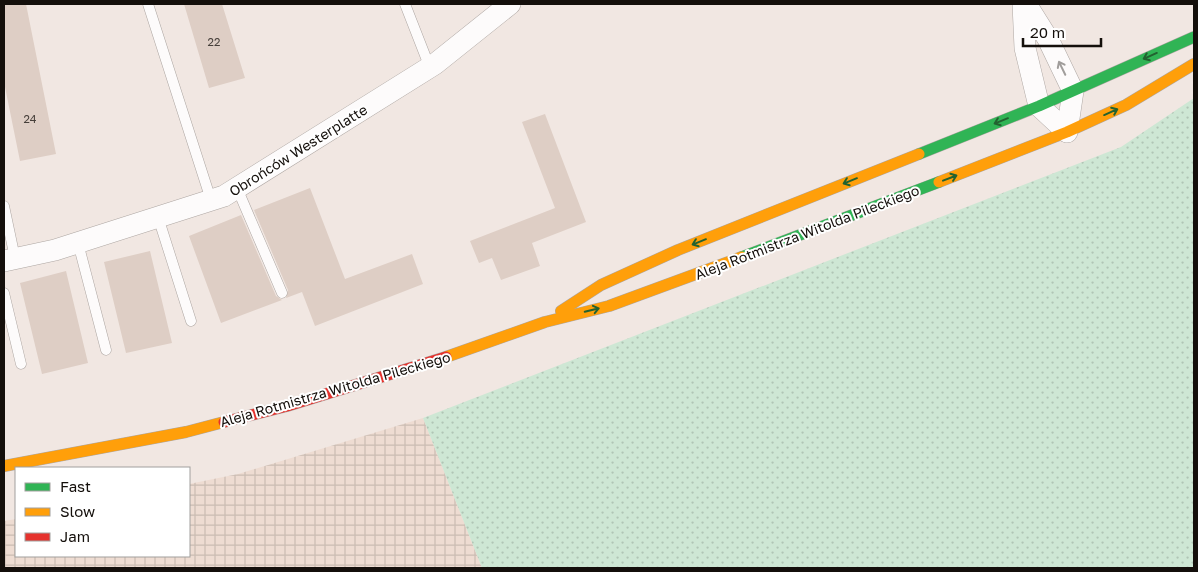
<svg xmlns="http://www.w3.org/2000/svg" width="1198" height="572" font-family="'Golos Text',sans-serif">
<defs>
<pattern id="industrial-grid" width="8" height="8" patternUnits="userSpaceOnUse" patternTransform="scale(1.25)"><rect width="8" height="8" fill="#eedcd2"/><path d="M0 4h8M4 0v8" fill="none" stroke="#cbbcb3"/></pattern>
<pattern id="grass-dots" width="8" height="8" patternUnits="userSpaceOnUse" patternTransform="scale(1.25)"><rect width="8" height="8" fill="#cee7d4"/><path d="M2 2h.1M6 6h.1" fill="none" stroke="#b0c5b5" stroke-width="1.8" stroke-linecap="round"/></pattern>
</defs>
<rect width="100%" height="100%" fill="#f1e7e2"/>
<!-- industrial -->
<path fill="url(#industrial-grid)" d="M423,418L482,568H4V521L16,519V556H189V484L238,474Z"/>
<!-- grass -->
<path fill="url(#grass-dots)" d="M1194,98V568H482L423,418L1121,147Z"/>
<!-- building -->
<path fill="#decec5" d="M4,4H26L56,154L20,161L4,82Z
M184,4H222L245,78L209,88Z
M545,114L586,222L532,243L540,266L501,280L492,258L479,263L470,241L555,208L522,122Z
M310,188L345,279L412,254L423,284L315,326L302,292L286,298L288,290L254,210Z
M241,215L276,296L282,300L221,323L189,236Z
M150,251L172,343L126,353L104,262Z
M66,271L88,363L42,374L20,283Z"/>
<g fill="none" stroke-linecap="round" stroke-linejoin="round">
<defs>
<path id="lane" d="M148,4L211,200
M405,4L430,68
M237,188L282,293
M4,206L15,258
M158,217L191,321
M78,243L106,350
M4,293L21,364"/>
<path id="street" d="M1023,4L1025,48L1039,106L1067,132
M1026,4L1048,39L1073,91L1067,132
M4,261L55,250L224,196L435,64L510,4"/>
<path id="fast" d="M919,154L1039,106L1194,37
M742,257L939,182"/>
<path id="slow" d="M939,182L1067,132L1126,105L1194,64
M561,311L601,285L678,250L919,154
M446,357L545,322L609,306L742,257
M4,466L186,432L224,422"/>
<path id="jam" d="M224,422L287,406L446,357"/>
</defs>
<!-- lane casing -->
<use href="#lane" stroke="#ada6a2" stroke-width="11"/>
<!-- street casing -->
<use href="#street" stroke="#ada6a2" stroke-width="22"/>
<!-- fast casing -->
<use href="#fast" stroke="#ada6a2" stroke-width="12"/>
<!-- slow casing -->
<use href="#slow" stroke="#ada6a2" stroke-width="12"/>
<!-- jam casing -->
<use href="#jam" stroke="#ada6a2" stroke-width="12"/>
<!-- lane -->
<use href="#lane" stroke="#fdfbfb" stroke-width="10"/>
<!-- street -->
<use href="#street" stroke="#fdfbfb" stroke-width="21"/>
<!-- fast -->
<use href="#fast" stroke="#30b455" stroke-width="11"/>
<!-- slow -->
<use href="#slow" stroke="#ff9f0a" stroke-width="11"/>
<!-- jam -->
<use href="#jam" stroke="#e5322d" stroke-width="11"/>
</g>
<!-- one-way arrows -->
<defs><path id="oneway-shaft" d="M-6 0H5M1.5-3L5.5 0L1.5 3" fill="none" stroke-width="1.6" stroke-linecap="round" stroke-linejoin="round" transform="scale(1.25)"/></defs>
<g stroke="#226230">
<use href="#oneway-shaft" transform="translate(1150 56) rotate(156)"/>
<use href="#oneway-shaft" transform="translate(1111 112) rotate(-24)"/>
<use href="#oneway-shaft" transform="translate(1001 121) rotate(158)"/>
<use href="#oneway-shaft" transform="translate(950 178) rotate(-21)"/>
<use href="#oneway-shaft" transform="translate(850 181) rotate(158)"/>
<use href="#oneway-shaft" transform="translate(699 242) rotate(158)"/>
<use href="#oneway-shaft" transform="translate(592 310) rotate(-14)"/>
</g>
<use stroke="#a09d9b" href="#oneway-shaft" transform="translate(1062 68) rotate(-116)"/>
<g text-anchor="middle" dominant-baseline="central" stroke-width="4" stroke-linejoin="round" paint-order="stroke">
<!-- number labels -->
<g font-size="11" fill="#463f3a">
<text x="214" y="41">22</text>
<text x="30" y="118">24</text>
</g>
<!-- street labels -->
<g font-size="14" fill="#140f0b" stroke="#fff">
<text transform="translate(298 150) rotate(-32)">Obrońców Westerplatte</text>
<text transform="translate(807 232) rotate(-21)">Aleja Rotmistrza Witolda Pileckiego</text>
<text transform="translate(335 389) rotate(-16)">Aleja Rotmistrza Witolda Pileckiego</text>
</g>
</g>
<!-- border -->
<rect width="1198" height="572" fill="none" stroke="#140f0b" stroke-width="10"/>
<!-- legend -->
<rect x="15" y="467" width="175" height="90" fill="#ffffff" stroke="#a19f9d"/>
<rect x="25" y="483" width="25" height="8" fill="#30b455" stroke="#a19f9d"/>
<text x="60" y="492" font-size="15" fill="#140f0b">Fast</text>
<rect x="25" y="508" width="25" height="8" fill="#ff9f0a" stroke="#a19f9d"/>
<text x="60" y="517" font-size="15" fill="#140f0b">Slow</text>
<rect x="25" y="533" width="25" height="8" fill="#e5322d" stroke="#a19f9d"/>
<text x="60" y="542" font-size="15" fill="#140f0b">Jam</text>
<!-- scale -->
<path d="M1023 38v8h78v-8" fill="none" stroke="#140f0b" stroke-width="2.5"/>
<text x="1030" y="38" font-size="15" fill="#140f0b" stroke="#ffffff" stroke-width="4" paint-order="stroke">20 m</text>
</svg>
